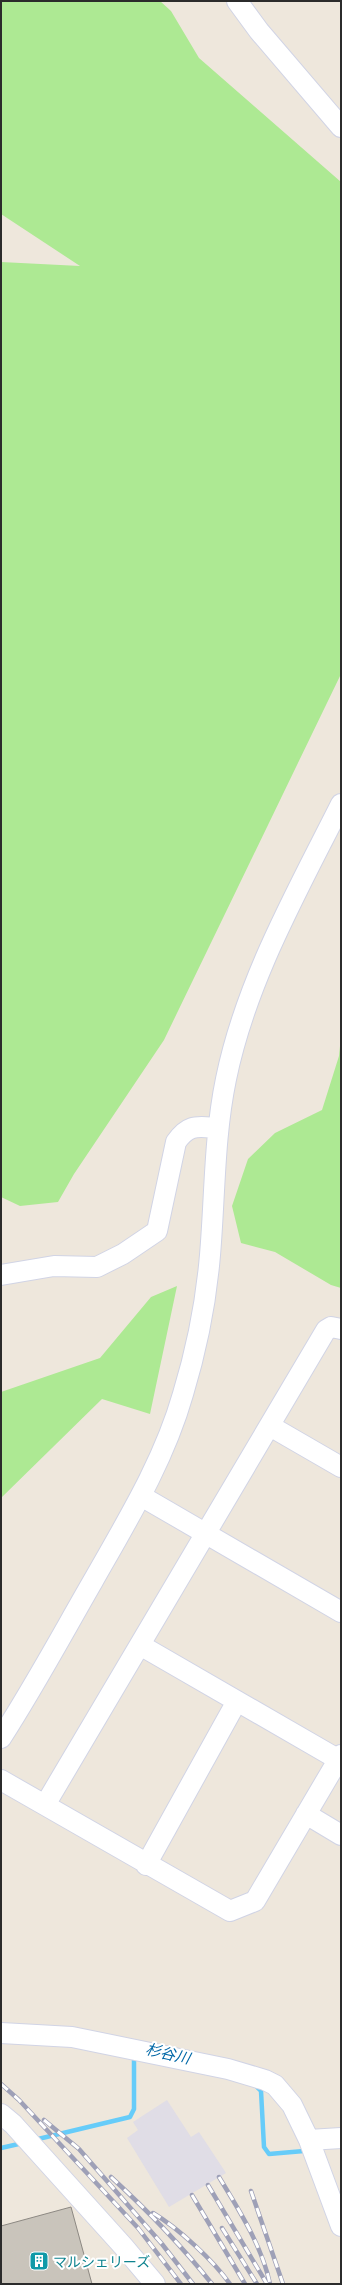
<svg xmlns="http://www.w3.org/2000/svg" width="342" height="2285" font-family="Barlow,'Noto Sans JP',sans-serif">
<rect width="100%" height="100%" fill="#eee7dc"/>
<!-- industrial -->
<path fill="#e0dde6" d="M167,2100L191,2137L199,2132L226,2173L169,2207L127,2138L138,2130L133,2122Z"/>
<!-- green -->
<path fill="#ade993" d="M1,1H160L171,11L199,58L341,182V674L164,1040L74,1174L58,1202L20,1206L1,1197V262L80,266L1,214Z
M341,1036V1288L331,1285L275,1252L241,1243L232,1206L248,1159L275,1133L322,1110L339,1056Z
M177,1286L150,1414L102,1399L1,1498V1392L100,1358L151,1297Z"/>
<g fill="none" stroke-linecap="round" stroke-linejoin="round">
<!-- stream -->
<path stroke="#66ccf9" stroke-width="4.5" d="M255,2085L261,2091L264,2147L269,2154L304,2151
M34,2140L130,2117L134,2109V2057L137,2058
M1,2148L23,2143"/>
</g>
<!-- building -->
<path fill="#c9c4bb" stroke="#8d8983" d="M71,2207L92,2284H1V2226Z"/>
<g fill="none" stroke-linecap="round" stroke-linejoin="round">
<defs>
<path id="minor" d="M237,1L259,31L341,127
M1,1275L54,1266L97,1267L123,1254L157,1231L176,1142C189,1123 198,1127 218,1128
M270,1426L341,1467
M141,1496L341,1612
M140,1645L341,1761
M1,1738C34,1687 63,1633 93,1581C127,1521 164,1461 183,1394C197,1348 206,1303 210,1255C215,1196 214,1137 226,1079C246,981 297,892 341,804
M1,1780L230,1911L255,1901L341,1755
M45,1805L326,1330L331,1327L341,1329
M306,1814L341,1835
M146,1865L237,1701
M1,2033L72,2037L228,2069L265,2080L275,2085L292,2105L309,2140L341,2226
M1,2114L13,2124L123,2246L155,2284
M309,2140L341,2138"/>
</defs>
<!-- minor casing -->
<use href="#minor" stroke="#d1d4e5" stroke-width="22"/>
<!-- minor -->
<use href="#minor" stroke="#fff" stroke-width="20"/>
<defs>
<path id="rail" d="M1,2084L19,2100L138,2228L181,2284
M44,2120L79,2149L162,2244L193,2284
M111,2177C147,2210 181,2245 212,2284
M219,2177C239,2210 262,2246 270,2284
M208,2185L267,2284
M251,2191L283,2284
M192,2195L245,2284
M153,2213C178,2228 213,2260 230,2284
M222,2228L257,2284"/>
</defs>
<!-- rail casing -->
<use href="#rail" stroke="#9ea0b7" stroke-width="4.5"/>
<!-- rail -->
<use href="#rail" stroke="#fff" stroke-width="3" stroke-dasharray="9" stroke-linecap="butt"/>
</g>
<!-- icons -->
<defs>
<symbol id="building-square" viewBox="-11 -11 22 22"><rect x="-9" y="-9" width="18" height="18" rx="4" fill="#0f9aa8" stroke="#fff"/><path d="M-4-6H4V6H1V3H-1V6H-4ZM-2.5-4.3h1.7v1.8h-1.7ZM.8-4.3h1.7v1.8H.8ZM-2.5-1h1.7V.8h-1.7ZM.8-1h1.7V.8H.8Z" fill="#fff"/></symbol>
</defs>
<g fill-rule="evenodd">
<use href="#building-square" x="28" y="2250" width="22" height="22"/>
</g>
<g text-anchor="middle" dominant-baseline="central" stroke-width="4" stroke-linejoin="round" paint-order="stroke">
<!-- culture labels -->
<g font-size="14" fill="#0d838f" stroke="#fff" text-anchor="start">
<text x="53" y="2261">マルシェリーズ</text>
</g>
<!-- water labels -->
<g font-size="15" font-style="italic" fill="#0268a7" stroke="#fff">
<text transform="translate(168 2053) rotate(13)">杉谷川</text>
</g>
</g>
<!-- border -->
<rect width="342" height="2285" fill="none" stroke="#2b2b2b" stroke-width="4"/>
</svg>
